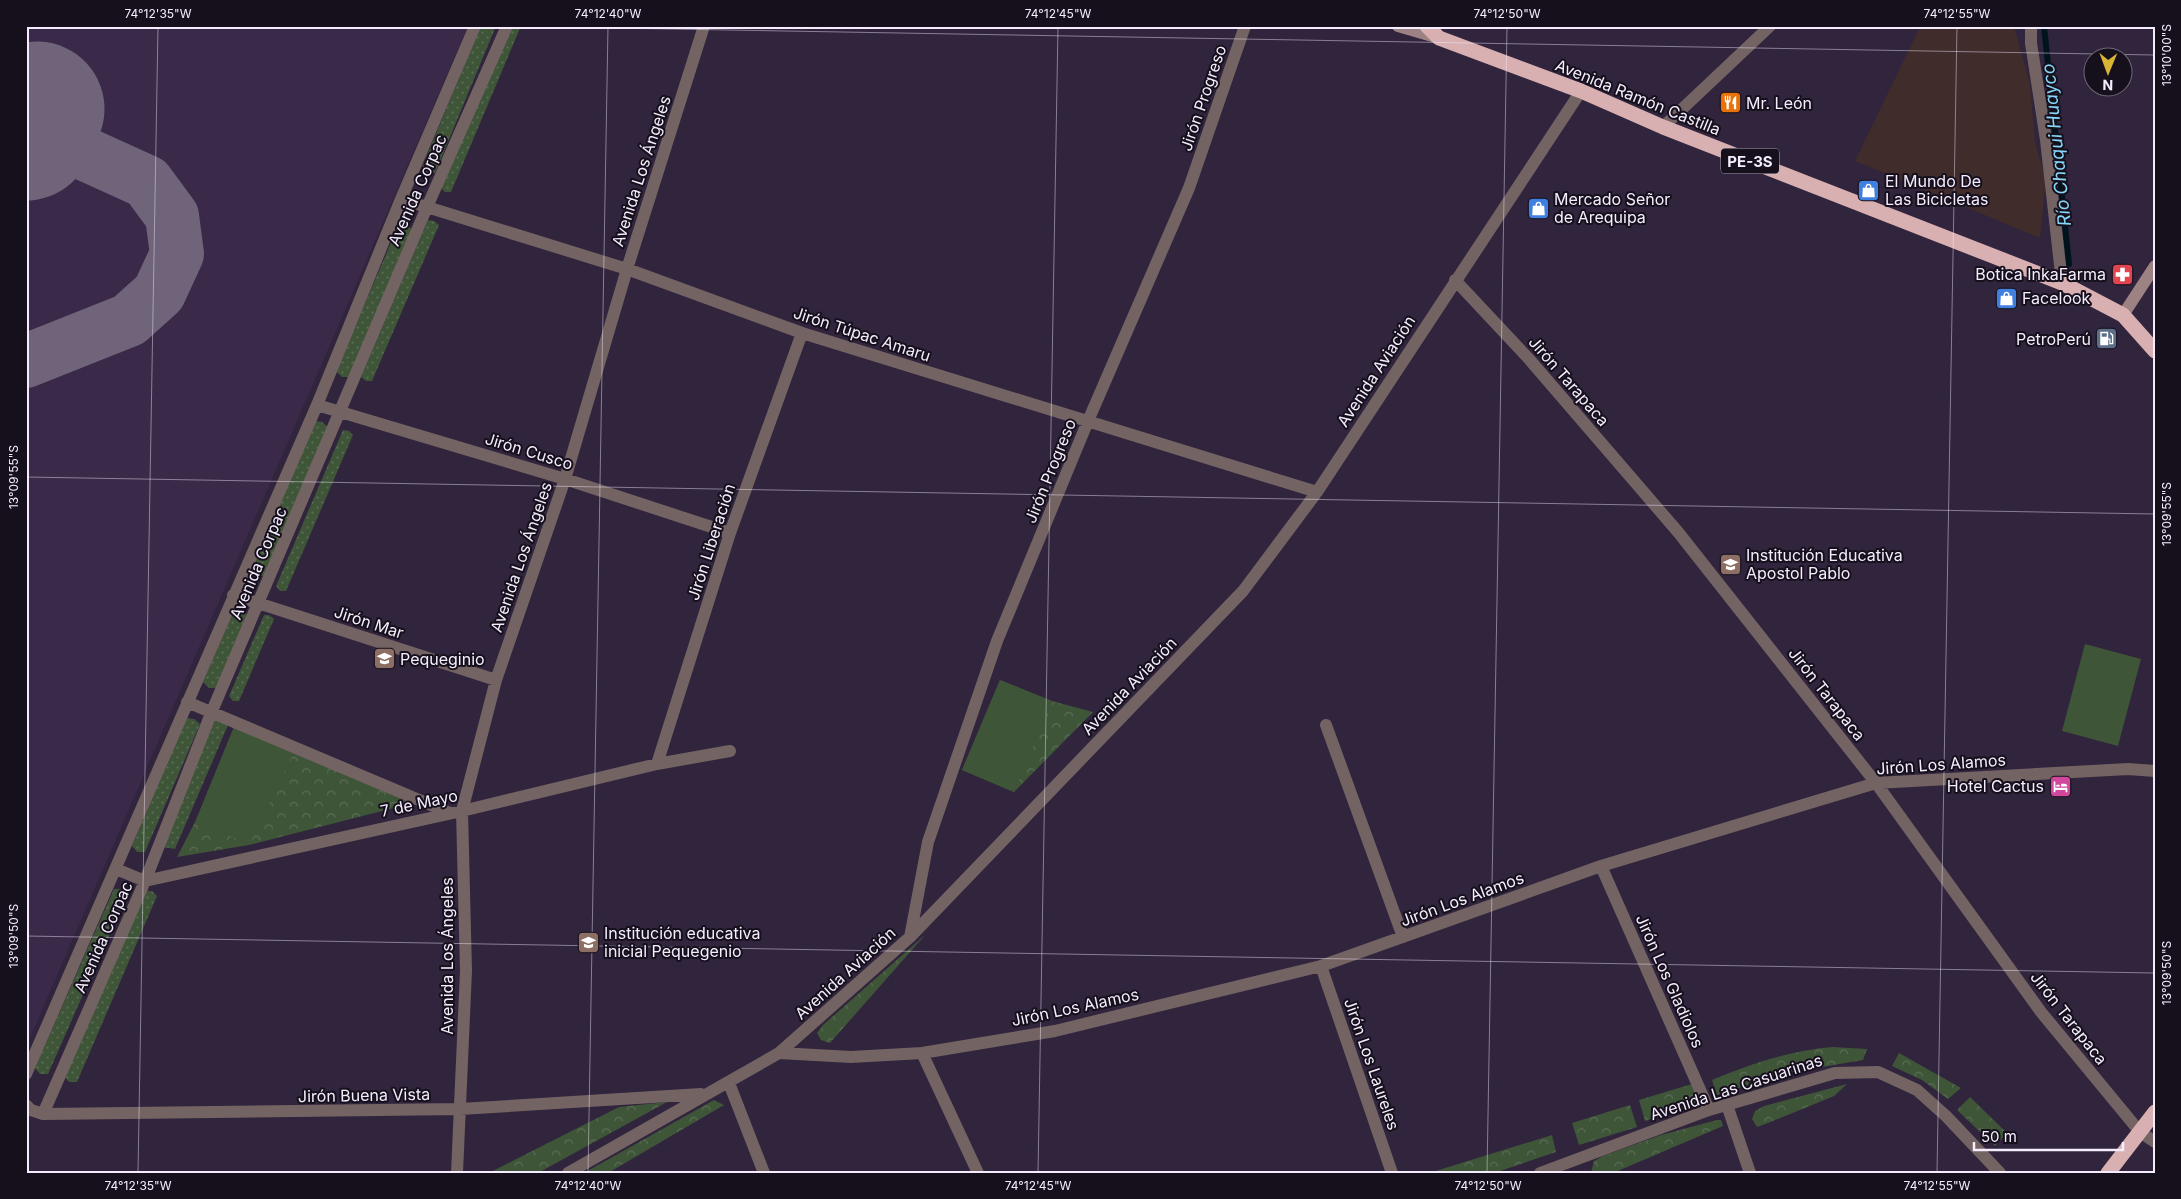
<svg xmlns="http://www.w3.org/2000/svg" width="2181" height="1199" font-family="Inter,sans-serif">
<defs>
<pattern id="grass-dots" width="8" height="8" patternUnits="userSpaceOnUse" patternTransform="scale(1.25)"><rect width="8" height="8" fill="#3e5538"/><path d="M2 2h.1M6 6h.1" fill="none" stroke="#5a6e56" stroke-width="1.8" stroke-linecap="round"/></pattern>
<pattern id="park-crowns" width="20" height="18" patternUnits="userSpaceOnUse" patternTransform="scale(1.25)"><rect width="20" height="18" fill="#3e5538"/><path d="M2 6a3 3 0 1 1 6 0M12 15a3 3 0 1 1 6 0" fill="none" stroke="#5a6e56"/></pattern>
</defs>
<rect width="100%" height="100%" fill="#31243d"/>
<!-- built -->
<path fill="#3a2948" d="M26,26H468L26,1047Z"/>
<!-- education -->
<path fill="#402c2b" d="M1923,26H2014L2030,84L2035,143L2046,178L2040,238L1855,161L1918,31Z"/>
<!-- grass -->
<path fill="url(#grass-dots)" d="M481,26H496L435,173H427L422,167Z
M508,26H521L451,192H445L441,188Z
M428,220L434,221L439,225L372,381H366L361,377Z
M399,224H406L413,230L349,377H342L336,371Z
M315,421L322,422L328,427L264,576H256L250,570Z
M343,430L349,431L353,435L286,591H280L276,586Z
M234,610H242L248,616L216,688H209L203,682Z
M264,615H269L274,619L239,701H233L229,696Z
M186,718L194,719L200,724L145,852H137L132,846Z
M215,719L228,725L175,849L163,847Z
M114,889H121L127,895L48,1074H40L35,1068Z
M144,891H152L157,896L77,1082H69L64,1076Z"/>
<!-- park -->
<path fill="url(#park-crowns)" d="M1000,680L1052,701L1093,712L1014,792L962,770Z
M234,727L425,800L249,845L177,857L196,820Z
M925,935L830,1043L821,1040L817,1033L823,1025Z
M1832,1047L1867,1049L1863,1060L1781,1074L1717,1095L1712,1080C1752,1063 1789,1051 1832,1047Z
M1899,1053L1961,1088L1948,1099L1922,1080L1892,1066Z
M1692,1084L1699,1104L1645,1121L1639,1100Z
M1847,1084L1834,1096L1768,1123L1757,1127L1752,1119L1755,1111L1764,1106Z
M1970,1097L2007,1133L1995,1146L1957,1110Z
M714,1100L724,1105L608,1173H584Z
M667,1102L538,1173H489L619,1107Z
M1630,1105L1637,1127L1579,1145L1572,1123Z
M1717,1120H1721L1723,1126L1613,1173H1591L1594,1161L1603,1156L1661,1135Z
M1552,1135L1556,1152L1494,1173H1429Z"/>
<!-- pitch -->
<path fill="#3e5538" d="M2085,644L2141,659L2118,746L2062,731Z
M1000,680L1052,701L1014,792L962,770Z
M234,727L294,752L249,845L196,820Z"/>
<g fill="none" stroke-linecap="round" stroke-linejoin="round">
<!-- stream -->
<path stroke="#00141e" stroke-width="6" d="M2044,26L2069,264"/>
<!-- taxiway -->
<path stroke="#6f647a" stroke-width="54" d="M26,361L129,320L159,293L177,254L172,216L147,182L28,128"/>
<!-- runway -->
<path stroke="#6f647a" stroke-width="135" d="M26,133L37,109"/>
<!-- street -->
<path stroke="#746363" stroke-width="12" d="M2031,26V43L2046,140L2062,283
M1663,127L1770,26
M401,199L627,269L802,333L1317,492
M1455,280L1529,359L1678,532L1876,783L2041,1012L2140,1132L2155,1142
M317,405L565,479L730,533
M233,595L496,680
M187,702L450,813
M1326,725L1403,937
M657,764L730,533L802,333
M1601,866L1709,1110
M116,869L145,881L462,811L657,764L730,751
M910,937L928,842L997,641L1088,421L1189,188L1245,26
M1321,966L1392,1173
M779,1053L851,1057L922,1053L1055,1031L1321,966L1601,866L1876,783L2128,769L2155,771
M922,1053L978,1173
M26,1074L317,405L401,199L475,26
M729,1083L764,1173
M26,1105L31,1110L43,1114L460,1109L701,1094
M1727,1105L1750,1173
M43,1114L145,881L212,711L427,207L507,26
M457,1173L466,971L462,811L496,680L565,479L627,269L704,26
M568,1173L779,1053L910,937L1243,591L1317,492L1581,91
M1540,1173L1709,1110L1835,1073L1878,1072L1917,1090L1946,1116L2000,1173"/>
<!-- secondary -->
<path stroke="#9d8283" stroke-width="12" d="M1398,26L1439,38
M2123,315L2155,266"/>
<!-- highway -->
<path stroke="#d9b0b1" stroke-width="15" d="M1427,26L1439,38L1581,91L1663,127L2062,283L2123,315L2155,351
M2108,1173L2155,1112"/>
</g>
<!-- ticks -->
<path fill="none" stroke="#f5edfe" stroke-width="1" stroke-opacity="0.45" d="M499,26L2155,55M26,477L2155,514M26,936L2155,973M138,1173L158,26M588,1173L608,26M1038,1173L1058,26M1487,1173L1507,26M1937,1173L1957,26"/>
<!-- icons -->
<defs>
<symbol id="restaurant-square" viewBox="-11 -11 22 22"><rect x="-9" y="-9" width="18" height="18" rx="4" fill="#e8710a" stroke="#16101c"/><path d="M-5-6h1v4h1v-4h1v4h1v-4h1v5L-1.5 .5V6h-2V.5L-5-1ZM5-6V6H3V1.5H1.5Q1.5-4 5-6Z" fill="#fff"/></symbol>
<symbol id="shop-square" viewBox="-11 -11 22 22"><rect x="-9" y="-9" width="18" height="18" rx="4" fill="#3f7fe0" stroke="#16101c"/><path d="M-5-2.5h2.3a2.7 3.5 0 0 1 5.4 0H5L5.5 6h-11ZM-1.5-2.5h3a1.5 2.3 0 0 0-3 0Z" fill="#fff"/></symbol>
<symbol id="pharmacy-square" viewBox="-11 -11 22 22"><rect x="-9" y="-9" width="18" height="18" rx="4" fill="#e0444e" stroke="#16101c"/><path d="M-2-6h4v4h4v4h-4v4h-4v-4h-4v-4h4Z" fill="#fff"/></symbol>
<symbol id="fuel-square" viewBox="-11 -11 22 22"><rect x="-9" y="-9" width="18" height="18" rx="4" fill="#5c6f8a" stroke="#16101c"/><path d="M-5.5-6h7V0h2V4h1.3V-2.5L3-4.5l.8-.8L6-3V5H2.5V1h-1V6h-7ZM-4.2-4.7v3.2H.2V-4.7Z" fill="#fff"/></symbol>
<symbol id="school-square" viewBox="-11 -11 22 22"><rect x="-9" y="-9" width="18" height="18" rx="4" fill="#8d6e63" stroke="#16101c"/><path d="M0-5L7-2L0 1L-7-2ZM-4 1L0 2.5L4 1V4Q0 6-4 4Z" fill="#fff"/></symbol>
<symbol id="hotel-square" viewBox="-11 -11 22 22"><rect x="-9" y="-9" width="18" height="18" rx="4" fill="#d1479c" stroke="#16101c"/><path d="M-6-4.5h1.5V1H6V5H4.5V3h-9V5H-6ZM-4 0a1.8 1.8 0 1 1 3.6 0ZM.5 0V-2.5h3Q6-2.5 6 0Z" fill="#fff"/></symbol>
</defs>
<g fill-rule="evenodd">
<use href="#restaurant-square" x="1718" y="90" width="25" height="25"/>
<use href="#shop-square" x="1856" y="178" width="25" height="25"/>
<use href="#shop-square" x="1526" y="196" width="25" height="25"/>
<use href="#pharmacy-square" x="2110" y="262" width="25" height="25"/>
<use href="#shop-square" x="1994" y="286" width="25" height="25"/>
<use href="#fuel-square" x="2094" y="326" width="25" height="25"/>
<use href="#school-square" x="1718" y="552" width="25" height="25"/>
<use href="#school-square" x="372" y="646" width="25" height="25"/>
<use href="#hotel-square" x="2048" y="774" width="25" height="25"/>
<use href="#school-square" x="576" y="930" width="25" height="25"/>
</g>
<g text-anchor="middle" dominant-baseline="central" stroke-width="4" stroke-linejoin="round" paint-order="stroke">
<!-- shield labels -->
<rect fill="#16101c" stroke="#b2abba" stroke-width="1" x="1721" y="148.5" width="58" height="25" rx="4"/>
<g font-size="15" font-weight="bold" fill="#f5edfe">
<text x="1750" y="161">PE-3S</text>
</g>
<!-- street labels -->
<g font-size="16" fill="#f5edfe" stroke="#16101c">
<text transform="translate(1638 97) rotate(22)">Avenida Ramón Castilla</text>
<text transform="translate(1203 98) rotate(-71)">Jirón Progreso</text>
<text transform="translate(641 171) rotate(-72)">Avenida Los Ángeles</text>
<text transform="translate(417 190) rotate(-66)">Avenida Corpac</text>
<text transform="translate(862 334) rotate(18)">Jirón Túpac Amaru</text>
<text transform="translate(1376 371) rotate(-57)">Avenida Aviación</text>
<text transform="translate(1569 381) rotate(49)">Jirón Tarapaca</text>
<text transform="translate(529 451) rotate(17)">Jirón Cusco</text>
<text transform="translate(1050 471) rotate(-68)">Jirón Progreso</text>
<text transform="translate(711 542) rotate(-72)">Jirón Liberación</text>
<text transform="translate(521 557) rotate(-71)">Avenida Los Ángeles</text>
<text transform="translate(258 563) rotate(-67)">Avenida Corpac</text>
<text transform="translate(369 622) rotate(18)">Jirón Mar</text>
<text transform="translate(1129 686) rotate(-46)">Avenida Aviación</text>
<text transform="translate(1827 694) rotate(52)">Jirón Tarapaca</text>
<text transform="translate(1941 764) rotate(-4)">Jirón Los Alamos</text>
<text transform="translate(419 803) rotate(-12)">7 de Mayo</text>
<text transform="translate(1462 899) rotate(-20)">Jirón Los Alamos</text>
<text transform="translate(103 937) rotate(-66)">Avenida Corpac</text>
<text transform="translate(447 956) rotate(-90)">Avenida Los Ángeles</text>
<text transform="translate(845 973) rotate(-42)">Avenida Aviación</text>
<text transform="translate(1670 981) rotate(66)">Jirón Los Gladiolos</text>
<text transform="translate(1075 1007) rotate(-12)">Jirón Los Alamos</text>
<text transform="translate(2069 1018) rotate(52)">Jirón Tarapaca</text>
<text transform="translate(1372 1064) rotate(71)">Jirón Los Laureles</text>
<text transform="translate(1736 1087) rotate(-18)">Avenida Las Casuarinas</text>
<text transform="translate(364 1095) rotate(-1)">Jirón Buena Vista</text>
</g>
<!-- poi labels -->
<g font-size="16" fill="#f5edfe" stroke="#16101c" text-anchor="start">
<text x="1746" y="103">Mr. León</text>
<text x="1885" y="181">El Mundo De<tspan x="1885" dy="18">Las Bicicletas</tspan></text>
<text x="1554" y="199">Mercado Señor<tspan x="1554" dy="18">de Arequipa</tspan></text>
<text x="2106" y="274" text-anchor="end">Botica InkaFarma</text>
<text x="2022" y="298">Facelook</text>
<text x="2091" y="339" text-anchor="end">PetroPerú</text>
<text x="1746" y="555">Institución Educativa<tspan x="1746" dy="18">Apostol Pablo</tspan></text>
<text x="400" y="659">Pequeginio</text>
<text x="2044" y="786" text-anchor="end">Hotel Cactus</text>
<text x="604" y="933">Institución educativa<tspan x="604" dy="18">inicial Pequegenio</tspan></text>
</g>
<!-- water labels -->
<g font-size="18" font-style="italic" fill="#86d7fa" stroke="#16101c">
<text transform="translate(2056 145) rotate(-96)">Río Chaqui Huayco</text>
</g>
</g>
<!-- border -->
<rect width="2181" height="1199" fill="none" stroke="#16101c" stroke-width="55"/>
<!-- north arrow -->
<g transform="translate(2108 72) rotate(181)"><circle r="24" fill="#16101c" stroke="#6f6876"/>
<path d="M0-4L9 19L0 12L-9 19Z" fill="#d7b434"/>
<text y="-8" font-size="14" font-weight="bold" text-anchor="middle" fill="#f5edfe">N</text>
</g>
<!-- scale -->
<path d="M1974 1142v8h149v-8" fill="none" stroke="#f5edfe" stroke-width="2.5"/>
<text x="1981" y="1142" font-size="15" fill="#f5edfe" stroke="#16101c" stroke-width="4" paint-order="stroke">50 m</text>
<rect x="28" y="28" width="2126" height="1144" fill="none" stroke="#f5edfe" stroke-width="2"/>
<g font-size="12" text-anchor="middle" fill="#f5edfe">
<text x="158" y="18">74°12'35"W</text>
<text x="608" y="18">74°12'40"W</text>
<text x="1058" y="18">74°12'45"W</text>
<text x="1507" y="18">74°12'50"W</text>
<text x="1957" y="18">74°12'55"W</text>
<text transform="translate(2167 55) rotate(-90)" y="4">13°10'00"S</text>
<text transform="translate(14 477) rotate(-90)" y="4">13°09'55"S</text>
<text transform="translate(2167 514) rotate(-90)" y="4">13°09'55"S</text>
<text transform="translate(14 936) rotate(-90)" y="4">13°09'50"S</text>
<text transform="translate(2167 973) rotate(-90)" y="4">13°09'50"S</text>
<text x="138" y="1190">74°12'35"W</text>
<text x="588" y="1190">74°12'40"W</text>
<text x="1038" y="1190">74°12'45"W</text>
<text x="1488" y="1190">74°12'50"W</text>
<text x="1937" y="1190">74°12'55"W</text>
</g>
</svg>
